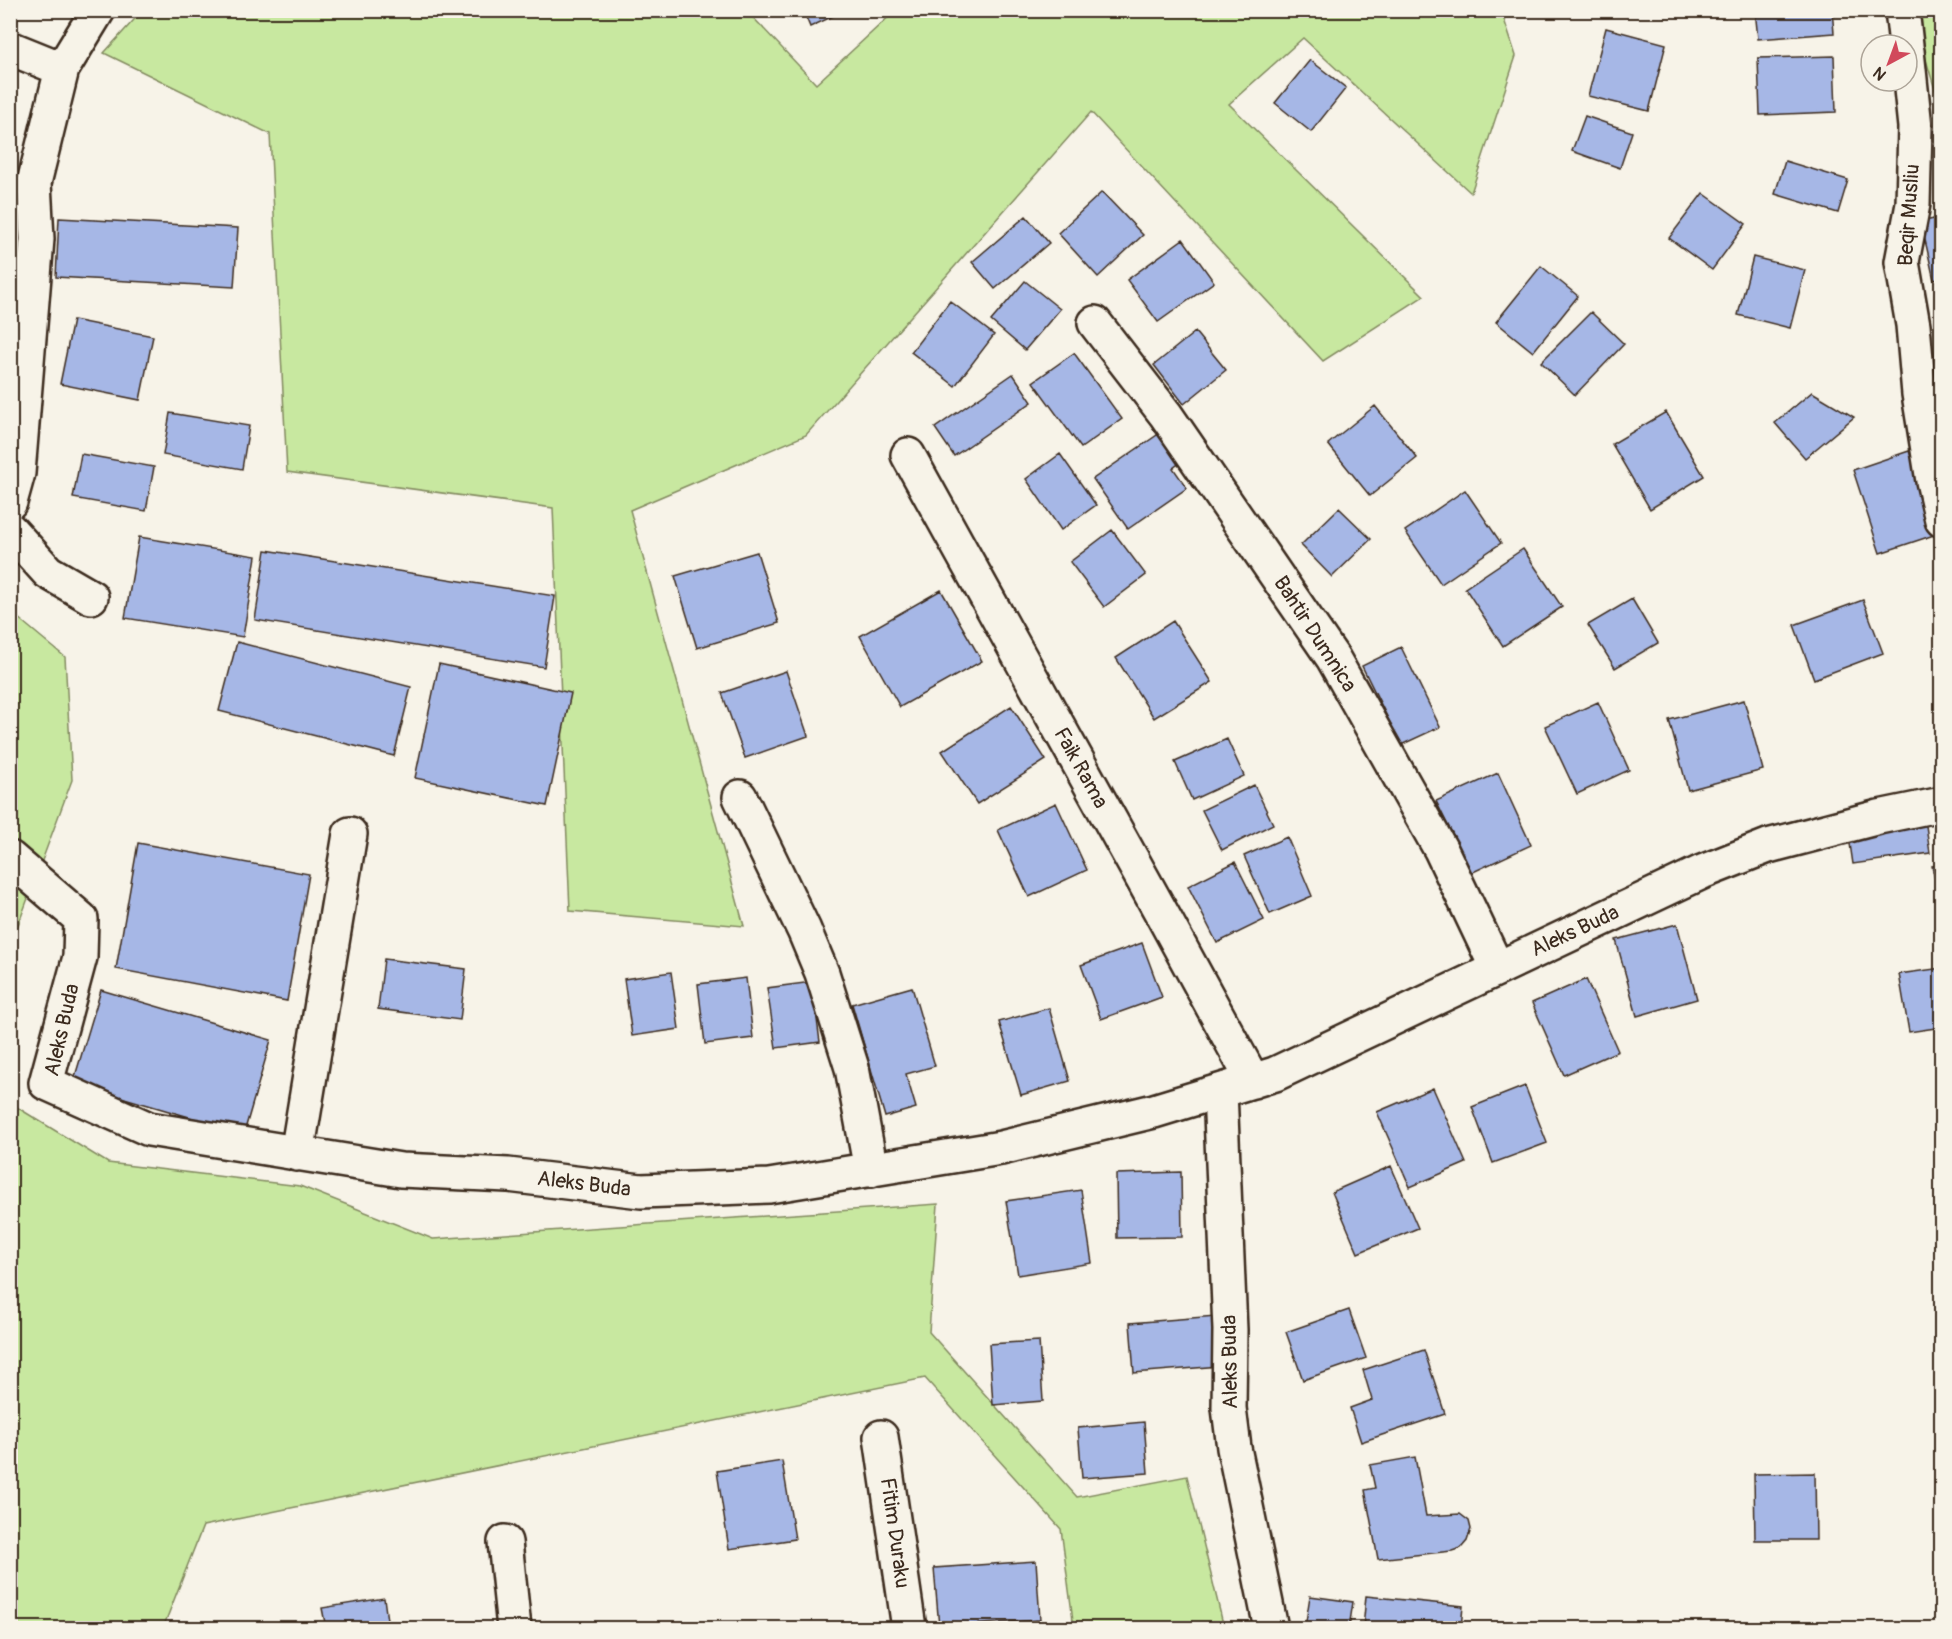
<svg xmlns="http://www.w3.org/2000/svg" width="1952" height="1639" font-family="Pangolin,sans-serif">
<rect width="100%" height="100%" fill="#f7f3e8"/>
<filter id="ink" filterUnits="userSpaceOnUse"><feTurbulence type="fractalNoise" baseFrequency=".0167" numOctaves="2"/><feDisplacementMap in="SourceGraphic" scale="12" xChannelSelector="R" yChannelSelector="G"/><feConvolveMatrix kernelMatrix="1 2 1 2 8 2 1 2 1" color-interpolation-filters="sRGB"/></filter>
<g filter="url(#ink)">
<!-- green -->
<path fill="#c8e8a0" stroke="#82895f" stroke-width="1.5" d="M746,10L816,84L895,11L1501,10L1516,56L1471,193L1303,38L1229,104L1424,296L1323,361L1091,112L806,435L630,510L744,926L570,911L553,508L287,472L270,134L104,53L142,11Z
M1911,11H1941V109Z
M11,612L65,657L72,780L11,944Z
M10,1103L108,1163L300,1186L433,1239L938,1204L929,1332L1077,1497L1187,1476L1224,1628H1074L1061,1529L925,1378L203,1526L163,1628H11Z"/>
<!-- building -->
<path fill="#a6b7e6" stroke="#3b2a1e" stroke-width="1.5" d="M803,10H846L810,27Z
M1755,10H1832L1834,33L1758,39Z
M1606,28L1666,44L1649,111L1588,96Z
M1834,56L1836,112L1760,115L1758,58Z
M1310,60L1346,88L1311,132L1275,103Z
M1585,116L1632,132L1620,168L1572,151Z
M1785,161L1848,180L1838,213L1775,194Z
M1102,192L1143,235L1098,277L1058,233Z
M1703,193L1746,224L1712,270L1669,238Z
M1026,216L1049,243L995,289L972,262Z
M1942,217V278L1934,280L1921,222Z
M59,218L238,228L234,287L56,277Z
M1183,239L1214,282L1158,322L1127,280Z
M1753,257L1805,270L1790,328L1738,315Z
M1541,266L1578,296L1533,352L1496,322Z
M1025,281L1060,309L1025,350L991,321Z
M950,301L994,335L955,386L911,352Z
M1591,312L1624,344L1575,395L1541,362Z
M73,320L153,336L140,400L60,384Z
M1195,332L1226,370L1184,404L1154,365Z
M1074,353L1122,419L1081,448L1033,382Z
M1013,374L1032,402L954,456L935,428Z
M1812,392L1854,417L1805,458L1775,423Z
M1375,406L1417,458L1370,496L1328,444Z
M1666,412L1704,476L1650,509L1612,444Z
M170,413L249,426L242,469L163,455Z
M1163,431L1184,460L1173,468L1187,488L1128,529L1093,479Z
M1909,451L1937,534L1880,553L1853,470Z
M81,454L154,467L146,511L73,498Z
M1060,454L1096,505L1061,530L1026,479Z
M1465,490L1501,543L1441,584L1405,531Z
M1339,508L1371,539L1332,577L1301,545Z
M1112,530L1146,575L1104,607L1070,562Z
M139,537L256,556L243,637L125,618Z
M1523,549L1562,607L1503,646L1465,588Z
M266,550L555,596L544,667L255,620Z
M757,552L779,623L697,648L675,576Z
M941,590L982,661L900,707L860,636Z
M1632,599L1658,643L1615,668L1588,625Z
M1863,600L1883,653L1814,679L1794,625Z
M1173,621L1212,682L1154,718L1116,658Z
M237,642L411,687L394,756L219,711Z
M1401,647L1440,727L1401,745L1362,666Z
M439,664L571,693L547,806L415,778Z
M786,671L808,736L745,758L722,693Z
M1744,700L1763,770L1688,790L1669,720Z
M1598,702L1629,770L1577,794L1545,726Z
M1011,706L1046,760L977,804L942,751Z
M1227,739L1244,776L1192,800L1175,762Z
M1498,773L1531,845L1471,873L1436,801Z
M1254,785L1273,824L1222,850L1202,810Z
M1056,803L1087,870L1029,897L998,830Z
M1925,819L1930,853L1853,864L1848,830Z
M1287,837L1312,896L1270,914L1244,856Z
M138,843L309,874L287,1001L116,969Z
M1235,862L1264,920L1217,943L1188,886Z
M1942,865V911L1932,866Z
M1677,924L1697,999L1637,1016L1616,940Z
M1142,943L1162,997L1101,1019L1081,965Z
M384,959L466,969L460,1020L378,1009Z
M1942,968V1027L1909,1032L1899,974Z
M671,972L679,1029L632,1036L624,979Z
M746,978L753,1038L705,1044L698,984Z
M1586,979L1618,1051L1564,1075L1532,1003Z
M812,982L820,1042L776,1048L767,988Z
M912,987L935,1066L906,1074L916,1108L885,1117L852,1004Z
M101,990L271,1040L244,1133L73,1083Z
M1049,1008L1070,1081L1021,1095L999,1022Z
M1525,1086L1547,1143L1493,1163L1472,1107Z
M1433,1088L1466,1163L1410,1187L1377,1112Z
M1391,1166L1418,1228L1358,1253L1332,1192Z
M1181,1172L1182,1237L1117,1238L1116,1174Z
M1081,1190L1092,1263L1018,1275L1006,1201Z
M1349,1310L1366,1358L1303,1380L1286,1332Z
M1216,1316L1220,1366L1134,1373L1130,1323Z
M1039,1341L1043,1401L993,1405L989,1344Z
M1424,1350L1445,1414L1361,1442L1350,1408L1372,1400L1363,1370Z
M1144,1422L1148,1473L1082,1478L1078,1428Z
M1415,1457L1426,1516L1460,1514L1469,1521L1471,1529L1467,1541L1461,1548L1452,1551L1378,1559L1365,1490L1375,1488L1370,1465Z
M782,1461L795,1539L729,1549L717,1471Z
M1815,1473L1816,1540H1755L1754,1474Z
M1036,1561L1040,1620L939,1627L934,1568Z
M1310,1596L1353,1602L1349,1628H1305Z
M1366,1596L1463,1606L1461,1628H1363Z
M384,1598L388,1628H326L322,1608Z"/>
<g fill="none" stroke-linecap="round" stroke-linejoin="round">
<defs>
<path id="minor" d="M1902,10L1906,45
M10,48L62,69
M1907,51L1915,127L1913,204L1902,262L1913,325L1919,394L1933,481L1942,520
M1095,323L1166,415L1333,658L1441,850L1497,968
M908,455L1161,912L1253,1081
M10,502L18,473L37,239L34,183L62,69L98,10
M10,530L48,572L91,597
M740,797L804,930L822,973L852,1068L871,1170
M10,858L81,919L80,957L46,1083L149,1129L401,1170L508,1175L641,1191L769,1186L1001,1148L1154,1111L1275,1074L1702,872L1768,846L1879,817L1942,804
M1220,1091L1230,1330L1229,1408L1234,1448L1271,1628
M297,1154L350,834
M881,1437L909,1628
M505,1542L514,1628"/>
</defs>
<!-- minor casing -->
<use href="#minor" stroke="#3b2a1e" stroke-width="38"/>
<!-- minor -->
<use href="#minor" stroke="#f7f3e8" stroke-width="33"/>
</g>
</g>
<g text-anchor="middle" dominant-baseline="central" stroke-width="5" stroke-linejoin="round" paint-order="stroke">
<!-- street labels -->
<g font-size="21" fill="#3b2a1e" stroke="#f7f3e8">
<text transform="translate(1909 215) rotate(-86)">Beqir Musliu</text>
<text transform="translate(1315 634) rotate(57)">Bahtir Dumnica</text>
<text transform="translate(1081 768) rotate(61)">Faik Rama</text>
<text transform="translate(1575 931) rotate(-25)">Aleks Buda</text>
<text transform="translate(62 1030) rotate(-77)">Aleks Buda</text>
<text transform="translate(584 1184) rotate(7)">Aleks Buda</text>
<text transform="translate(1230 1362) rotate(-91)">Aleks Buda</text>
<text transform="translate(895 1533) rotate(82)">Fitim Duraku</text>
</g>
</g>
<!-- margin -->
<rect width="1952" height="1639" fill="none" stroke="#f7f3e8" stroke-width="36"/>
<rect x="18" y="18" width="1916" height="1603" fill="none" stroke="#3b2a1e" stroke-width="2" filter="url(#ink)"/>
<!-- north arrow -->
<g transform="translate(1889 63) rotate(221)"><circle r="28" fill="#f7f3e8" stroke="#aca397" stroke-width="1.5"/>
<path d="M0-4.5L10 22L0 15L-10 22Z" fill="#d1495b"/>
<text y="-9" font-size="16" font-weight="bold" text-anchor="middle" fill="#3b2a1e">N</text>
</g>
</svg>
